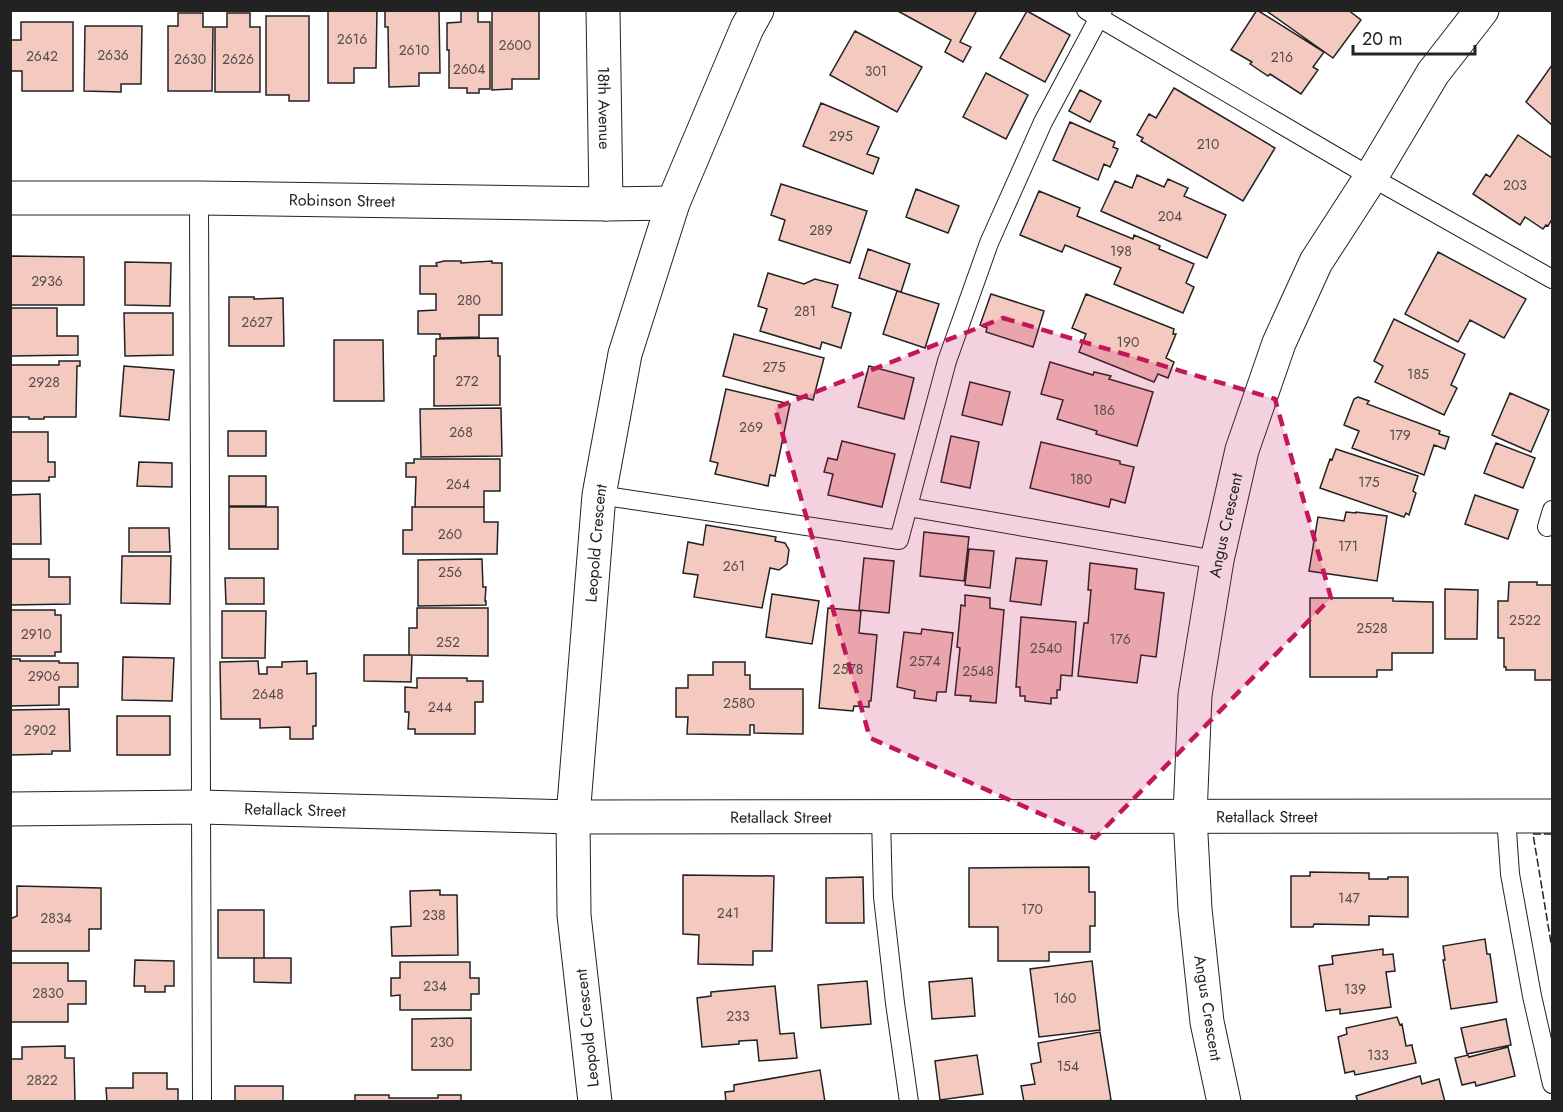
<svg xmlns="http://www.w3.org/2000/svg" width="1563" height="1112" font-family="Jost,sans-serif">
<rect width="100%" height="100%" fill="#fff"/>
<!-- building -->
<path fill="#f3c9c0" stroke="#222" stroke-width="1.5" d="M328,10H377L376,68H354V83H328Z
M385,10H439L440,73H419V86L389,87L388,27H385Z
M461,10H478V22H490V89H479V93H467V88H449V50H447V23L461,22Z
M492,10H539V79H512V89L492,90Z
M896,10H977L960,42L971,47L963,62L945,52L951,40Z
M1257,10L1324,52L1313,67L1318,70L1301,94L1270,74L1268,76L1250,64L1252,62L1231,50Z
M1269,10H1348L1361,20L1333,58L1268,12Z
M1027,11L1070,35L1045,82L1000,58Z
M178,13H203V27H213L212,91H168V26H178Z
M227,13H250V27H260V92H215V27H227Z
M266,16H309V101H289V95H266Z
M21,22H73V91H22V71H10V40H21Z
M85,26H142L141,84H121V92L84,91Z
M855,31L922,67L897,112L830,75Z
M1552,65V125L1526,102Z
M986,73L1028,95L1006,139L963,117Z
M1174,88L1275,148L1243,201L1141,141L1143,138L1137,135L1149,114L1156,118Z
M1080,90L1101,101L1090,122L1069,111Z
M821,103L879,127L867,154L879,158L873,174L803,146Z
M1070,122L1115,142L1113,147L1118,149L1110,167L1104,164L1098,180L1053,160Z
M1518,135L1552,158V219L1548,226L1546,225L1543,229L1525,217L1520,225L1473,194L1486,174L1490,177Z
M1137,175L1164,187L1168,179L1188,188L1184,196L1226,215L1207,258L1101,211L1115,181L1132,188Z
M781,184L867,211L850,263L779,240L785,220L771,215Z
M916,189L959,206L948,233L906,217Z
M1039,191L1080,208L1077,216L1133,239L1134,235L1160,246L1159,249L1194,264L1186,283L1194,287L1183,313L1114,284L1121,268L1065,245L1062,252L1020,235Z
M868,249L910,264L901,292L859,278Z
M1438,252L1526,299L1504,338L1470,320L1458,342L1405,314Z
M10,256L84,257V305H10Z
M444,261H461V263L492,261V263H502V315H479V337L440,338V334H418V311L436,310V294H420V266H437L436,263Z
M125,262L171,263L170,306L125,305Z
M768,273L804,284L815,279L838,285L832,307L851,313L841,348L822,342L820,349L760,331L767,309L758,306Z
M897,291L939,304L925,348L883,334Z
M991,294L1044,311L1033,347L986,332L987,328L980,325Z
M1086,294L1174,329L1173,334H1176L1166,358L1174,362L1168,378L1158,374L1154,382L1079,352L1086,334L1072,328Z
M229,297H254V299L283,298L284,346H229Z
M10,308H57V336H78V355L10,356Z
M124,313H173V355L125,356Z
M1394,319L1465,354L1451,385L1457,388L1444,415L1375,382L1383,366L1374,361Z
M734,334L824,358L813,400L723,376Z
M498,338V356H500V405L434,406V356H436V339Z
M334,340H383L384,401H334Z
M59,361H80V366H77L76,417H44V419H29V417H10V365H59Z
M1050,362L1093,375L1094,372L1111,376L1109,379L1153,392L1137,446L1096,434L1097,431L1057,419L1063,400L1041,394Z
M124,366L174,370L169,420L120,416Z
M869,366L914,378L904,419L858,407Z
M970,382L1010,392L1002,425L962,415Z
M726,389L790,404L775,476L770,475L768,486L715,474L718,463L710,461Z
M1510,393L1549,410L1531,452L1492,435Z
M1358,397L1369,401L1367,404L1440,431L1439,434L1449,437L1445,449L1434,445L1424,475L1352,448L1359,431L1344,425L1354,399Z
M501,408L502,456L421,457L420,409Z
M228,431H266V456H228Z
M10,432H48V462H55V477H49V481H10Z
M951,436L979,442L970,488L941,482Z
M842,441L895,454L882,507L828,495L833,474L824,472L828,458L837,460Z
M1041,442L1120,461V464L1134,467L1125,503L1111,499L1109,507L1030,488Z
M1496,443L1535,458L1523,488L1484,473Z
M1336,449L1418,476L1413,491L1416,493L1409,515L1406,513L1404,517L1320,488L1330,459L1332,460Z
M414,459H500V491H484V507H415L416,477H406V463H414Z
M139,462L172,463V487L137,486Z
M229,476H266V506H229Z
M40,494L41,544H10V495Z
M1475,495L1518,510L1508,539L1465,524Z
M229,507H278V549H229Z
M412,507H484V522H498L497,554H403V530H412Z
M1346,512L1356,513V512L1387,516L1377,581L1309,571L1318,517L1344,521Z
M706,525L776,537L775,541L785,543L789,550L787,564L779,570L770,568L762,608L694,597L698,575L683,573L688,542L703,545Z
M129,528H169L170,552H129Z
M924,532L969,537L964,581L920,576Z
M969,549L994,551L990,588L965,585Z
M122,556H171L170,604L121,603Z
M864,558L894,561L889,613L859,610Z
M1016,558L1047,561L1041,605L1010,601Z
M10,559H49V577H70V604L10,605Z
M482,559L483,587H486L485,601H486V605L418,606V560Z
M1090,563L1137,569L1135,589L1164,593L1156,657L1141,655L1137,683L1078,676L1084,623H1088L1091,590H1088Z
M225,578H264V604H226Z
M1509,582H1537V585H1552V680H1535V670H1506V667H1504V638H1498V601H1508Z
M1445,589L1478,590L1477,639H1445Z
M772,594L819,601L812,644L766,637Z
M965,595L990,598V608L1004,610L996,703L970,701L971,696L955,695L960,648L957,647L961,605L965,606Z
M1310,598H1393V601L1433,602V653H1392V670H1377V677H1310Z
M417,608H488V656L409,655V628H417Z
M828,608L861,611L859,633L877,635L871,701H869V707L854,706L853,711L819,708Z
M10,610H55V615H61V652H55V656H10Z
M222,611H266L265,658H222Z
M1021,617L1076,622L1072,676L1061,675L1060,690H1057V698H1051V704L1025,701V696H1020V687H1016Z
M922,629L953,633L946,692H937L936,701L914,698L915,691L897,687L904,632L921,634Z
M364,655H412L411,682L364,681Z
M123,657L174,658L172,701L122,700Z
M10,659H20V661H59V663H78V687H59V705L10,706Z
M258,661L259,674H267V667H282V662L307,661V674L316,673V726H313V739H290V727L260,728V719H221L220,662Z
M713,662H745V675H750V689H803V734L754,733V725H750V735L687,734L688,717H676V688H688V675H713Z
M417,678H467V681H483V702H475V734H415V729H408L409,712H405V687L417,688Z
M69,709L70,751H52V754L10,755V710Z
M117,716H170V755H117Z
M1089,867V892H1095V926H1090V952H1049V961H998V927H969V868Z
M1310,872L1369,873V879H1388V877H1408V917L1369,916V925L1314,924L1313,927H1291V876H1310Z
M683,875L774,876L772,951H753V965L698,964L699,935L683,934Z
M863,877L864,923H826V878Z
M17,886L101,888V929H89V951H10V919L17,916Z
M440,890V895H457L458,955L392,956L391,927L411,926L410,891Z
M218,910H264V958H218Z
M1485,939L1487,954H1490L1497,1002L1451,1009L1443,960H1445L1443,946Z
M1383,949V955L1393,954L1395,971L1386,972L1391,1007L1340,1014V1009L1326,1011L1319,966L1333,964L1332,956Z
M254,958H291V983L254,982Z
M135,960L174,961V986H165V992H145V986H134Z
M1092,961L1100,1030L1039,1037L1030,969Z
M400,962H470V978H479V994H471V1010H400V995L391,996V978H400Z
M10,963H68V981H86V1004H68V1022H10Z
M972,978L975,1016L932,1019L929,982Z
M867,981L871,1024L821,1028L818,985Z
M775,986L780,1034L794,1033L797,1058L759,1061L757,1040L739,1041V1044L702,1047L697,998L711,996V992Z
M1397,1017L1400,1025L1402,1024L1406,1046L1412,1045V1046L1416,1063L1355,1075L1354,1071L1345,1073L1338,1037L1347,1034L1346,1028Z
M471,1018V1070H412V1019Z
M1506,1019L1511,1045L1467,1054L1461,1028Z
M1100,1032L1111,1100L1102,1102H1024L1021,1086L1035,1084L1031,1064L1041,1062L1038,1043Z
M65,1046V1058H74L75,1102H10V1059H22V1047Z
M1508,1047L1515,1076L1476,1086L1475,1082L1462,1085L1455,1058L1468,1055L1469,1057Z
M977,1055L983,1094L940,1100L935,1061Z
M820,1070L825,1102H726L725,1092L734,1091V1085Z
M133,1073H167V1089H178V1102H107L106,1088H133Z
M1420,1076L1422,1084L1439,1079L1445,1102H1358L1356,1096Z
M235,1086H283V1102H235Z
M355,1095H389V1098H438V1095H461V1102H355Z"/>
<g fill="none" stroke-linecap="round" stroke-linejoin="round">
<defs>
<path id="service" d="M1086,10L1371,177L1552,279
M199,198L202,1102
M599,495L899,540L947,361L989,243L1043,122L1103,10
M908,507L1217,560
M1547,527L1552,510
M1506,816L1510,874L1532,996L1552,1084
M881,817L883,897L895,1003L909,1102"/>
<g id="minor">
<path id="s1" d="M603,10L606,204"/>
<path id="s2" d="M10,198H199L606,204L673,203"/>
<path id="s3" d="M10,809L201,807L573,817L1552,816"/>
<path id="s4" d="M595,1102L574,915L573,817L599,495L625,354L673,203L747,28L757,10"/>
<path id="s5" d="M1224,1102L1207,1022L1195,909L1190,816L1195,695L1217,560L1242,450L1279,343L1316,262L1371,177L1433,73L1482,10"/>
</g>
</defs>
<!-- service casing -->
<use href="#service" stroke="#222" stroke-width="20"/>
<!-- minor casing -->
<use href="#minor" stroke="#222" stroke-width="35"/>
<!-- service -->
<use href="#service" stroke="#fff" stroke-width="18"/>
<!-- minor -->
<use href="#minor" stroke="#fff" stroke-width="33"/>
<!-- fence -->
<path stroke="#222" stroke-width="1.5" stroke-dasharray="8 3" stroke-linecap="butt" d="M1552,834H1533L1552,949"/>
</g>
<!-- marked area -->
<path fill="#c2185b" fill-opacity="0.2" stroke="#c2185b" stroke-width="4.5" stroke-dasharray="12 8" stroke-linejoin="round" d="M1003,318L1275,399L1331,598L1095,838L870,738L775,408Z"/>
<g text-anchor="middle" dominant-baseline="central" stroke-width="4.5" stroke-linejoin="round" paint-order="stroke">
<!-- number labels -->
<g font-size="14" fill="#564c4a">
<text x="352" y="39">2616</text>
<text x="515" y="45">2600</text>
<text x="414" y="50">2610</text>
<text x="113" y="55">2636</text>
<text x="42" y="56">2642</text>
<text x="1282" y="57">216</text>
<text x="190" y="59">2630</text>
<text x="238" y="59">2626</text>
<text x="469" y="69">2604</text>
<text x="876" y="71">301</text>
<text x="841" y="136">295</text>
<text x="1208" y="144">210</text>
<text x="1515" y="185">203</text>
<text x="1170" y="216">204</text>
<text x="821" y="230">289</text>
<text x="1121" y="251">198</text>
<text x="47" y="281">2936</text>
<text x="469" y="300">280</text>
<text x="805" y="311">281</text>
<text x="257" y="322">2627</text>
<text x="1128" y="342">190</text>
<text x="774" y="367">275</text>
<text x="1418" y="374">185</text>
<text x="467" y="381">272</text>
<text x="44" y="382">2928</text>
<text x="1104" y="410">186</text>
<text x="751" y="427">269</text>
<text x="461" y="432">268</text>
<text x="1400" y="435">179</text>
<text x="1081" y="479">180</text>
<text x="1369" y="482">175</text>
<text x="458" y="484">264</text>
<text x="450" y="534">260</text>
<text x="1348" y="546">171</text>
<text x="734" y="566">261</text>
<text x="450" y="572">256</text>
<text x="1525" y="620">2522</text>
<text x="1372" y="628">2528</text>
<text x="36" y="634">2910</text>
<text x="1120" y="639">176</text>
<text x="448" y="642">252</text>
<text x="1046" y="648">2540</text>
<text x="925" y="661">2574</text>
<text x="848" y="669">2578</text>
<text x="978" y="671">2548</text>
<text x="44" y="676">2906</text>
<text x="268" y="694">2648</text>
<text x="739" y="703">2580</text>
<text x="440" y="707">244</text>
<text x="40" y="730">2902</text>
<text x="1349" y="898">147</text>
<text x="1032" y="909">170</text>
<text x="728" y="913">241</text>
<text x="434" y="915">238</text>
<text x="56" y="918">2834</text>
<text x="435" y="986">234</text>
<text x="1355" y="989">139</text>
<text x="48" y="993">2830</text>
<text x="1065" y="998">160</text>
<text x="738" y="1016">233</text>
<text x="442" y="1042">230</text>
<text x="1378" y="1055">133</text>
<text x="1068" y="1066">154</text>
<text x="42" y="1080">2822</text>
</g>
<!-- street labels -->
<g font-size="16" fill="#222" stroke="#fff">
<text stroke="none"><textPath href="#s1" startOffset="98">18th Avenue</textPath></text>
<text stroke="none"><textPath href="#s2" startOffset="332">Robinson Street</textPath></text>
<text stroke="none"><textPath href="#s5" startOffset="582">Angus Crescent</textPath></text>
<text stroke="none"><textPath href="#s4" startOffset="561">Leopold Crescent</textPath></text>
<text stroke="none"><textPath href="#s3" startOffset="285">Retallack Street</textPath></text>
<text stroke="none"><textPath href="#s3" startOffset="1257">Retallack Street</textPath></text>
<text stroke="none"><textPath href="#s3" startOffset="771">Retallack Street</textPath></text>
<text transform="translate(1208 1008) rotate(81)">Angus Crescent</text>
<text transform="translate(587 1028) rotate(-96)">Leopold Crescent</text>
</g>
</g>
<!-- border -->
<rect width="1563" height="1112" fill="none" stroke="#222222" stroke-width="24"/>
<!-- scale -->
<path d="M1353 45v9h122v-9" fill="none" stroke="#222222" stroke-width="3"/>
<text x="1362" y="45" font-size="18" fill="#222222" stroke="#ffffff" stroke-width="4.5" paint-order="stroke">20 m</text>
</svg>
